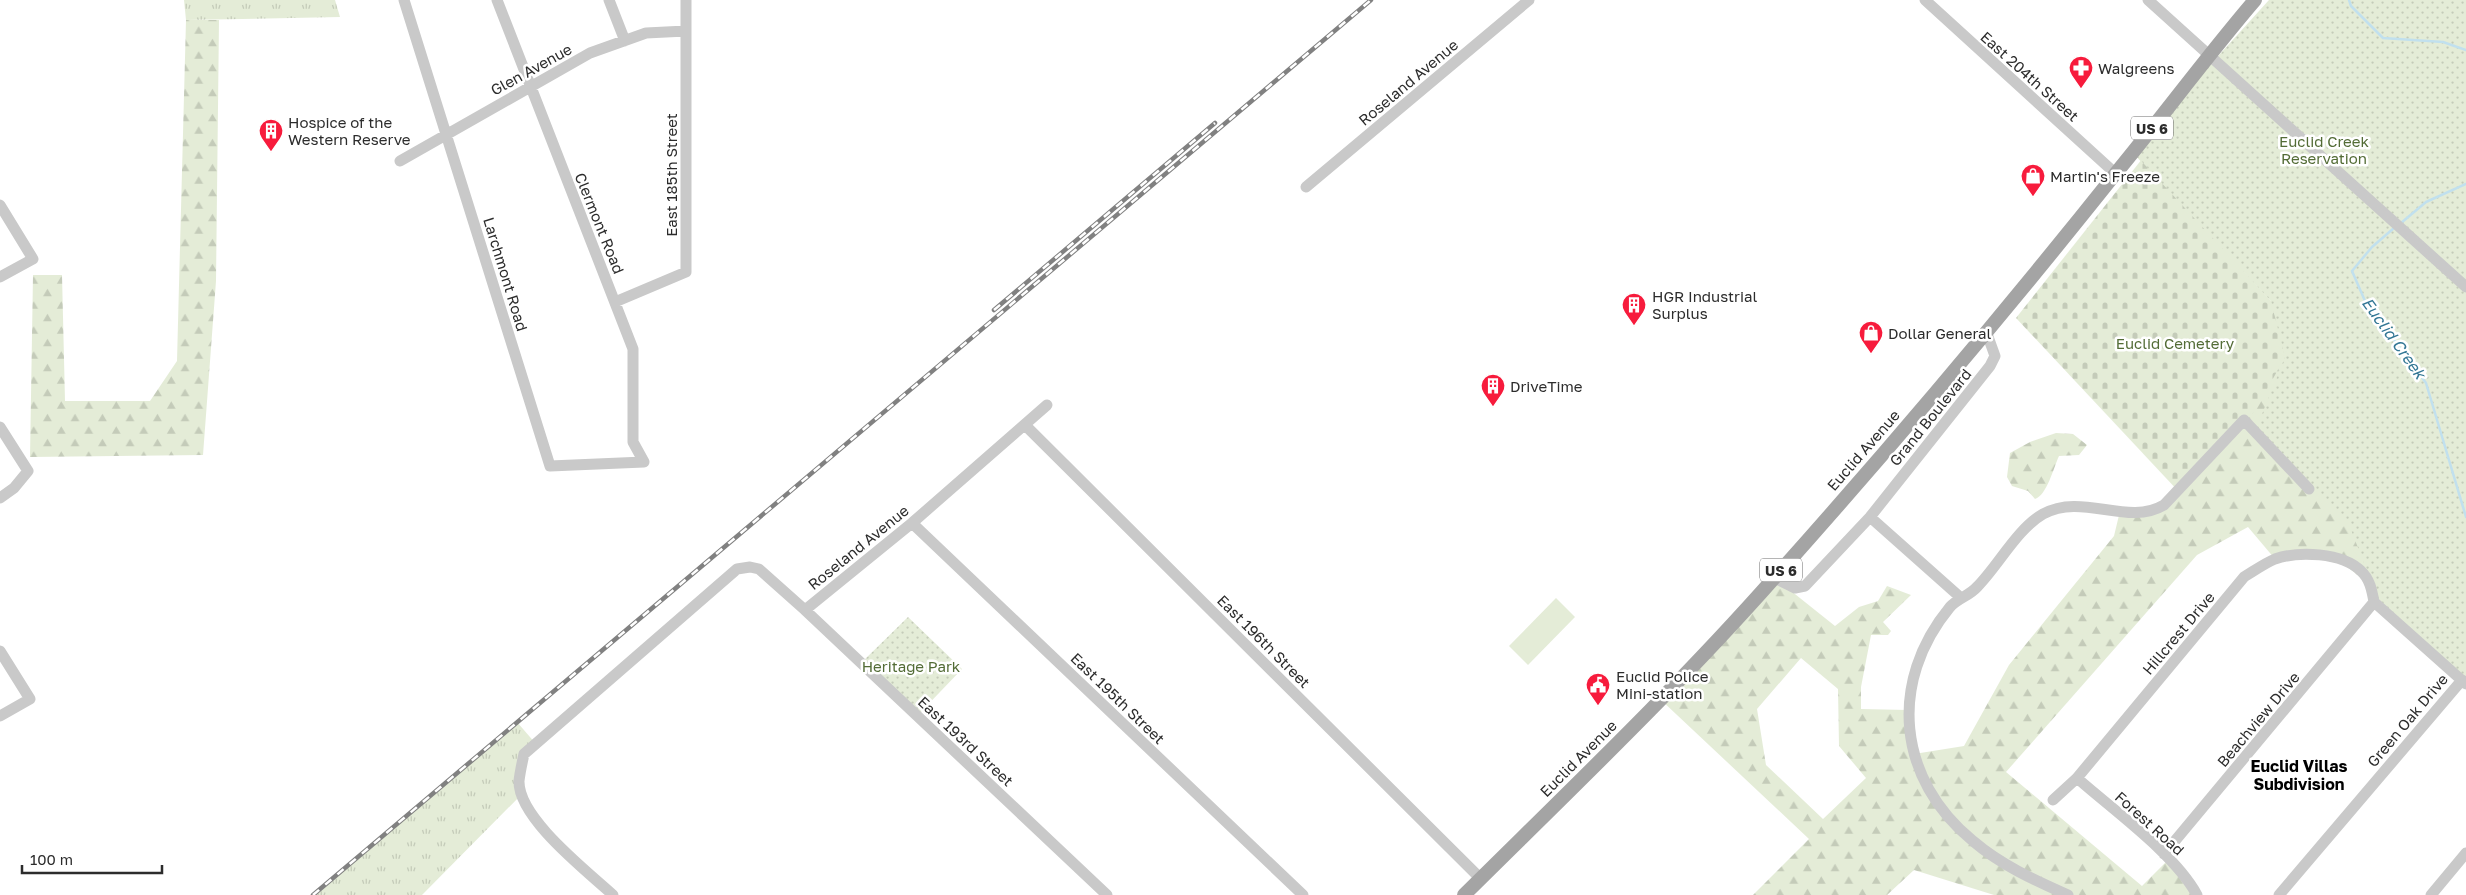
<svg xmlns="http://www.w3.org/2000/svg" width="2466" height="895" font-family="'Golos Text',sans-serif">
<defs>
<pattern id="grass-tufts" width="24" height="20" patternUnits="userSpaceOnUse" patternTransform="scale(1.25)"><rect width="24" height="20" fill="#e4ecd7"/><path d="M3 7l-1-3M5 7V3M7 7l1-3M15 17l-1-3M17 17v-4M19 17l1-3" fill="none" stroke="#c4cbb9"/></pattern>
<pattern id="forest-firs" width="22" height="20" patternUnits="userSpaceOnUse" patternTransform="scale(1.25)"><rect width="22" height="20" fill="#e4ecd7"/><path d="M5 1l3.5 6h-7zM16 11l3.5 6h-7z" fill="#c4cbb9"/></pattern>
<pattern id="cemetery-stones" width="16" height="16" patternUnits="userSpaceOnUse" patternTransform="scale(1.25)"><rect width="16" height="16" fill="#e4ecd7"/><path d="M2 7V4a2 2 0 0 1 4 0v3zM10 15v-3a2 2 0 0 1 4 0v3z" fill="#c4cbb9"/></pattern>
<pattern id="park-dots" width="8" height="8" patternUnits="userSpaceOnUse" patternTransform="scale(1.25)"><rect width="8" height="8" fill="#e4ecd7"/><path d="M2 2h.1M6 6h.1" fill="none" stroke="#c4cbb9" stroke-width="1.8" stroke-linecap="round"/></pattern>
</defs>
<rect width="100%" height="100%" fill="#fff"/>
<!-- grass -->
<path fill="url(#grass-tufts)" d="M184,0H335L340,17L186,20Z
M517,722L536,744L524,755L522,794L422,895H313Z"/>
<!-- forest -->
<path fill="url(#forest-firs)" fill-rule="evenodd" d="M2455,0L2466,16L2371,586L2335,557L2275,559L2248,527L2197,555L2006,772L2142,886L2169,859L2197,895H1994L1914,870L1887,895H1753L1809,839L1660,699L1775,578L1835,626L1859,607L1878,601L1887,586L1911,595L1883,622L1891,631L1888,635H1871L1861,687V709L1908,710L1914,754L1964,746L2009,665L2114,536L2120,511L2157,509L2244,420L2271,301L2133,153L2277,116ZM1801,658L1838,689L1839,746L1866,778L1823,819L1766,765L1757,709Z
M186,20H219L216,281L203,455L30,457L33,275H62L65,401H150L177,361Z
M2056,433L2073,434L2087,445L2079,455L2059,456C2053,469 2047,495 2035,499L2028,491L2012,486L2007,477L2010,453L2030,442Z"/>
<!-- cemetery -->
<path fill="url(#cemetery-stones)" d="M2142,159L2271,301L2285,357L2255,411L2180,493L2016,318Z"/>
<!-- park -->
<path fill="url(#park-dots)" d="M2269,0H2466V679L2381,606L2349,525L2256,429L2285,357L2271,301L2132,151Z
M908,617L962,669L917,716L861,663Z"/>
<!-- garden -->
<path fill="#e4ecd7" d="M1556,598L1575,617L1528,665L1509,646Z"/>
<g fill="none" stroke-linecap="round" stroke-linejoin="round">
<!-- stream -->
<path stroke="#c1e0ee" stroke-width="2.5" d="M2349,0L2351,6L2383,38L2443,42L2466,50
M2401,223L2426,202L2466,184
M2394,228L2372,247L2352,271L2365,301L2426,383L2466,517"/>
<!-- minor -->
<path stroke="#c9c9c9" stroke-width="11" d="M404,0L550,466L644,462L633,442V349L497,0
M609,0L625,41
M1925,0L2116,174
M2148,0L2466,287
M400,161L590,53L646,33L686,31
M1306,187L1529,0
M0,205L33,259L0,277
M615,302L686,272V0
M1025,425L1481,879
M0,427L28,471L14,488L0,498
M1870,517L1960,597
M912,523L1303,895
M1775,578L1795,588L1805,586L1870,517L1990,366L1995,356L1986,331
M805,610L912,523L1047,405
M0,651L30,699L0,716
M2077,778C2113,810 2175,854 2197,895
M2053,800L2077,778L2244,577C2254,571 2265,563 2275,559C2298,551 2342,552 2361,571C2370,579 2372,591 2374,602L2466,684
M2164,854L2374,602
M613,895C587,871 518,818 519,781C520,772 522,763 524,754L737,569L750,567L759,569L805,610L1107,895
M2068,895C2034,880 2001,865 1973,841C1897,779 1888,682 1950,607C1958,598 1969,596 1977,587C1998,566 2017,529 2043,514C2083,492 2127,527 2164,505L2244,420L2309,489
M2279,895L2462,680
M2431,895L2466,853"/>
<!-- major -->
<path stroke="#a4a4a4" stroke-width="14" d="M1464,895C1569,791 1677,688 1775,577C1892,446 2006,311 2116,173C2163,116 2207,56 2255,0"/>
<defs>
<path id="rail" d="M994,310L1215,123
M313,895L1371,0"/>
</defs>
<!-- rail casing -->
<use href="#rail" stroke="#818181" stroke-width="4.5"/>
<!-- rail -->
<use href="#rail" stroke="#fff" stroke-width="2.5" stroke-dasharray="8" stroke-linecap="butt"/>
</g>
<!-- icons -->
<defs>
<symbol id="pharmacy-pin" viewBox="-11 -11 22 30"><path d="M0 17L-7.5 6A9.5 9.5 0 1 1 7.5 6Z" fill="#f71b3c" stroke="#fff"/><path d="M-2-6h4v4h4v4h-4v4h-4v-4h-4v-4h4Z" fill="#fff"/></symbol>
<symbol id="building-pin" viewBox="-11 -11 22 30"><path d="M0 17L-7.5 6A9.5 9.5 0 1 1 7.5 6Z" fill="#f71b3c" stroke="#fff"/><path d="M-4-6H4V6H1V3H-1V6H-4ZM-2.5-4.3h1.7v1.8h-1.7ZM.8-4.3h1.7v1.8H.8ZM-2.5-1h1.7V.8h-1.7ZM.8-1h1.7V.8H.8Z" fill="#fff"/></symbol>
<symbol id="shop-pin" viewBox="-11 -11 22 30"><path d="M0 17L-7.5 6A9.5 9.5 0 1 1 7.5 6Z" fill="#f71b3c" stroke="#fff"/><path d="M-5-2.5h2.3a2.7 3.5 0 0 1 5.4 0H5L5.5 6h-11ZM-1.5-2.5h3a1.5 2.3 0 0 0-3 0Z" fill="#fff"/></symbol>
<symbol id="civic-pin" viewBox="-11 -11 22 30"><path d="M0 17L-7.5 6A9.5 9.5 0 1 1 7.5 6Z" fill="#f71b3c" stroke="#fff"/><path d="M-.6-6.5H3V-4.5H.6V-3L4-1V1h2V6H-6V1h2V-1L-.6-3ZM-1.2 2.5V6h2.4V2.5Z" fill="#fff"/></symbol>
</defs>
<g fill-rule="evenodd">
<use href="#pharmacy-pin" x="2067" y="54" width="28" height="38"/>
<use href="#building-pin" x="257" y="117" width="28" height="38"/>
<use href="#shop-pin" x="2019" y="162" width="28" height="38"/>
<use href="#building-pin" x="1620" y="291" width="28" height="38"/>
<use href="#shop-pin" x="1857" y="319" width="28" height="38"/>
<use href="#building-pin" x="1479" y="372" width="28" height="38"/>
<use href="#civic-pin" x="1584" y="671" width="28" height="38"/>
</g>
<g text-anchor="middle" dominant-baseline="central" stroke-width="5" stroke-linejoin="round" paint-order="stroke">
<!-- shield labels -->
<g fill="#fff" stroke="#6b6b6b" stroke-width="1">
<rect x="2131" y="116.5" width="42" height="23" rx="4"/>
<rect x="1760" y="558.5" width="42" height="23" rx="4"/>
</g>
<g font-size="14" font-weight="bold" fill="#2c2c2c">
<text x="2152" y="128">US 6</text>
<text x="1781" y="570">US 6</text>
</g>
<!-- poi labels -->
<g font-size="15" fill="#2c2c2c" stroke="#fff" text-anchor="start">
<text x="2098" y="68">Walgreens</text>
<text x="288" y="122">Hospice of the<tspan x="288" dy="17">Western Reserve</tspan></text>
<text x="2050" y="176">Martin's Freeze</text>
<text x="1652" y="296">HGR Industrial<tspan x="1652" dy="17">Surplus</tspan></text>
<text x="1888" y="333">Dollar General</text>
<text x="1510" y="386">DriveTime</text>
<text x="1616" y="676">Euclid Police<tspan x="1616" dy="17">Mini-station</tspan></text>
</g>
<!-- street labels -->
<g font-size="15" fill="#2c2c2c" stroke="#fff">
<text transform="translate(531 69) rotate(-29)">Glen Avenue</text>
<text transform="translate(2030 76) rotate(42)">East 204th Street</text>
<text transform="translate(1408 82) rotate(-40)">Roseland Avenue</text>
<text transform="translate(671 175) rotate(-90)">East 185th Street</text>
<text transform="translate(600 223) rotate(68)">Clermont Road</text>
<text transform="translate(506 274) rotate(73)">Larchmont Road</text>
<text transform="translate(1930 417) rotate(-51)">Grand Boulevard</text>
<text transform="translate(1863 450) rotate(-49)">Euclid Avenue</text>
<text transform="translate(858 547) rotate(-39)">Roseland Avenue</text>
<text transform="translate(2178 633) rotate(-50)">Hillcrest Drive</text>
<text transform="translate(1264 641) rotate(45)">East 196th Street</text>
<text transform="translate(1118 698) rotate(44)">East 195th Street</text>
<text transform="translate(2258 719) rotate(-50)">Beachview Drive</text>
<text transform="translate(2407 720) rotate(-50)">Green Oak Drive</text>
<text transform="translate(966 741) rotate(43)">East 193rd Street</text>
<text transform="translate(1578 758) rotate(-45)">Euclid Avenue</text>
<text transform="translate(2150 823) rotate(42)">Forest Road</text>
</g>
<!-- park labels -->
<g font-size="15" fill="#536c36" stroke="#fff">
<text x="2324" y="141">Euclid Creek<tspan x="2324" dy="17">Reservation</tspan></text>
<text x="2175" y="343">Euclid Cemetery</text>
<text x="911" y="666">Heritage Park</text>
</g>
<!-- water labels -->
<g font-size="16" font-style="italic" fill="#337795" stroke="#fff">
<text transform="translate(2394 338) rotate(54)">Euclid Creek</text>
</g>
<!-- neighbourhood labels -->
<g font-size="16" font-weight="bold" fill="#000" stroke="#fff">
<text x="2299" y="766">Euclid Villas<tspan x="2299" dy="18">Subdivision</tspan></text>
</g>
</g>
<!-- scale -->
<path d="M22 865v8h140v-8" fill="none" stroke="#2c2c2c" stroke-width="2.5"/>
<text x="30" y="865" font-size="15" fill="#2c2c2c" stroke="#ffffff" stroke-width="4" paint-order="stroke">100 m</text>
</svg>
